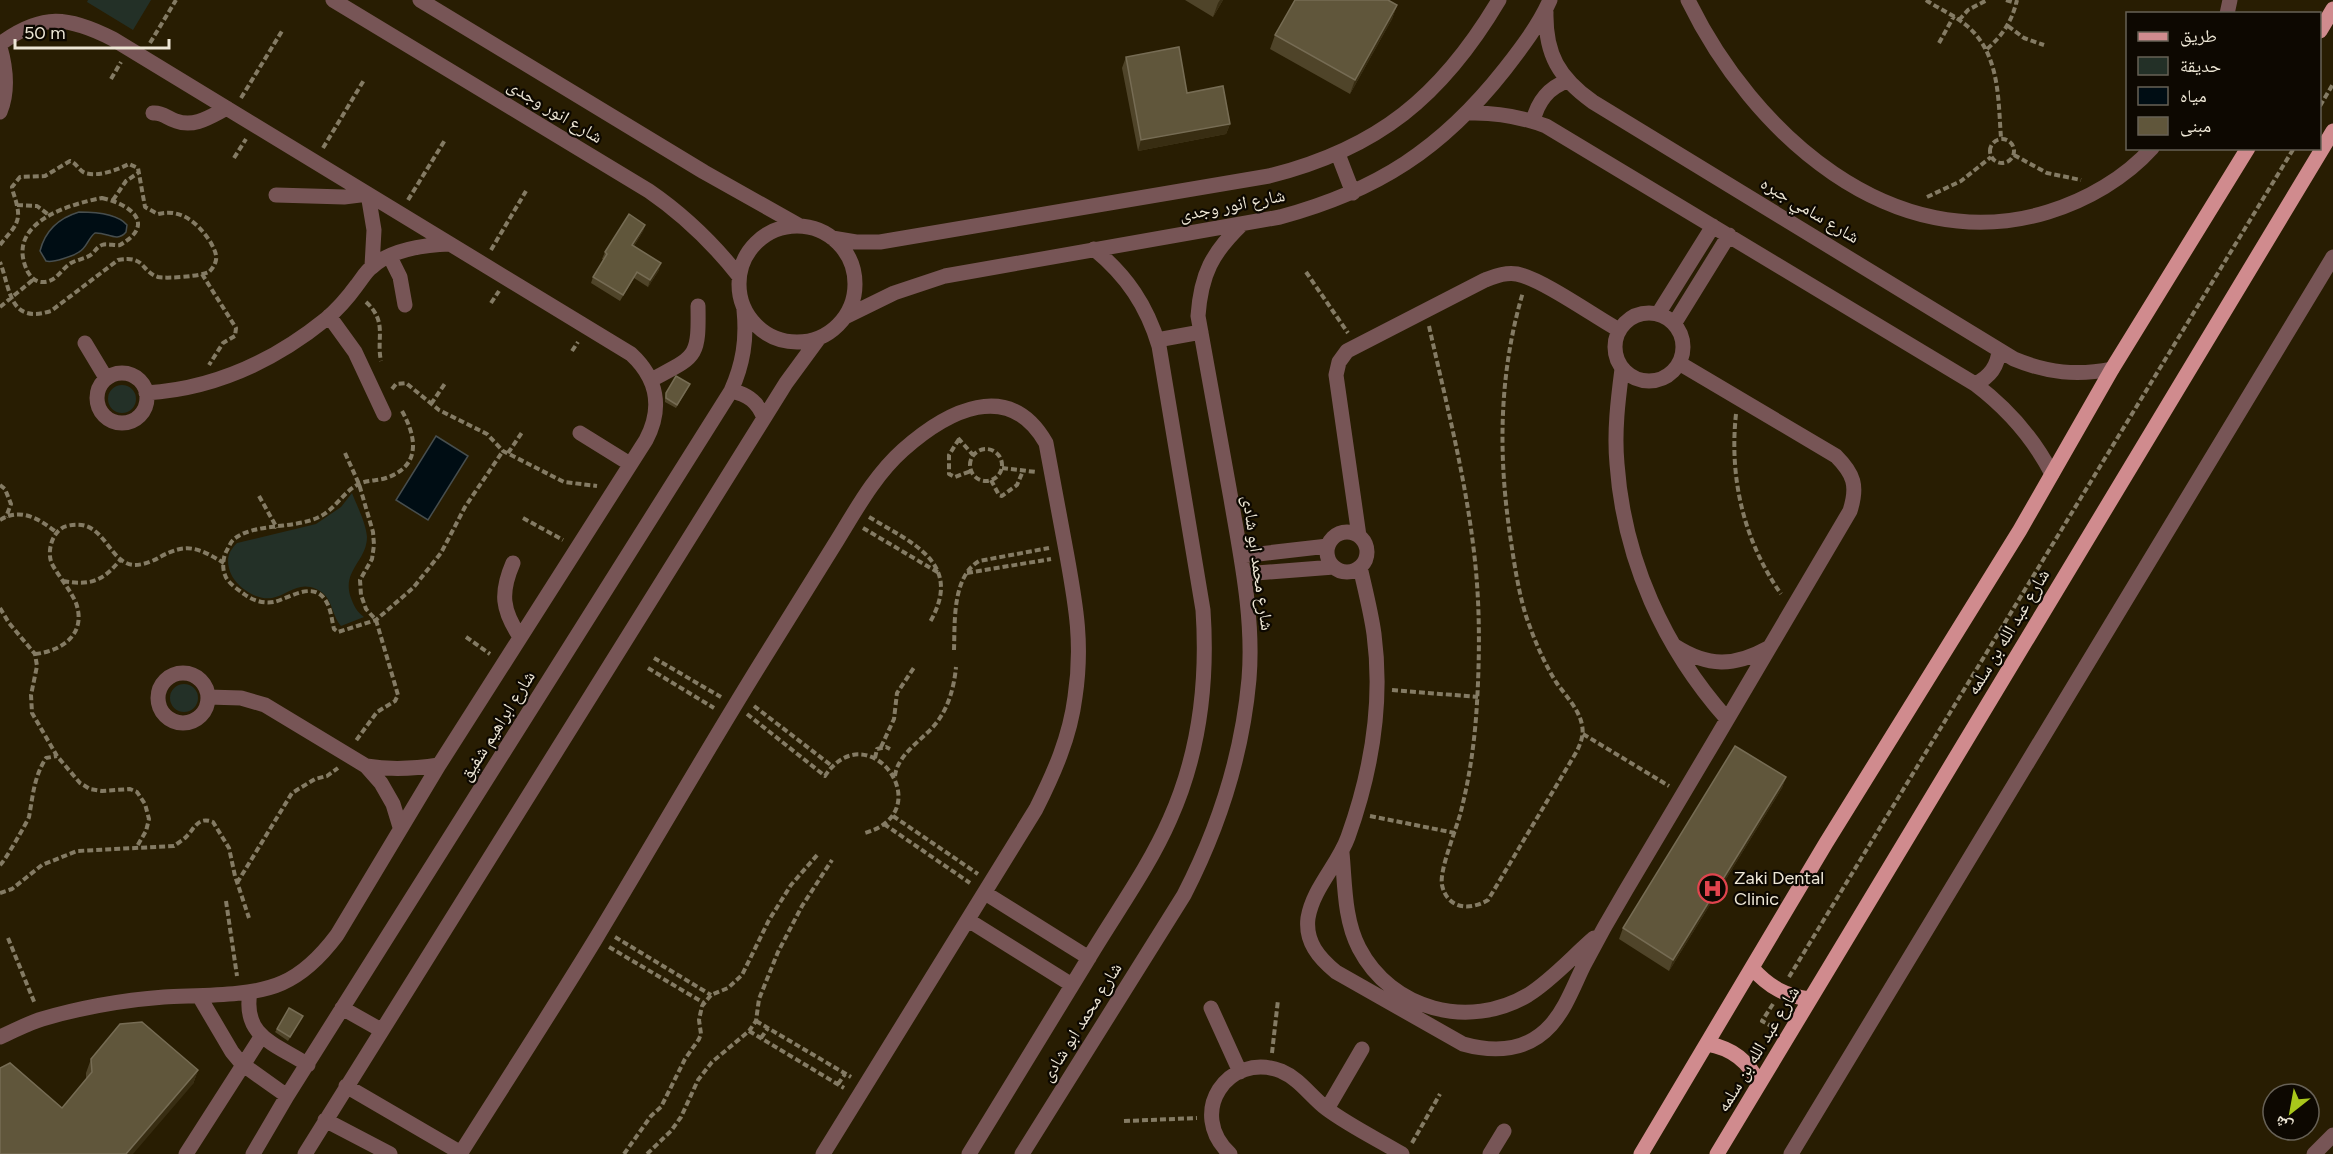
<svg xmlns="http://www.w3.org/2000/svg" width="2333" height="1154" font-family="Figtree,'Noto Naskh Arabic',sans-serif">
<rect width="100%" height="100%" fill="#281d02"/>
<!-- green -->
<path fill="#233027" d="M88,0H151L133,30L87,2Z
M108 399a14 14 0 1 1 28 0a14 14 0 1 1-28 0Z
M352,493C357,506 366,523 367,537C367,561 341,571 351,598C354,606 357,612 364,617L341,626C330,613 334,597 316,589C298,581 288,595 272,598C255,601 232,584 229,568C226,557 230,550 237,543L316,524L341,507Z
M170 698a14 14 0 1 1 28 0a14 14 0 1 1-28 0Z"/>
<!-- water -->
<path fill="#000d14" stroke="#474e4e" stroke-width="1.5" d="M79,212C93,212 117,213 127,225L126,232C117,243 107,232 95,233C88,238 87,248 79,252C73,256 53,263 46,261L40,251C45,231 59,218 79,212Z
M436,436L468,456L428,520L396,500Z"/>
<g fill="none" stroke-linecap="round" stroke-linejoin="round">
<!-- path -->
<path stroke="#847b64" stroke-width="4" stroke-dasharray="6 3" stroke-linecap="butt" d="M1926,0C1939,9 1954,15 1966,25C2000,53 1998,98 2001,138
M2006,0L2016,3
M1959,20L1968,10L1987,0
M2008,26L2024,38L2044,45
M150,43L176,0
M1939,43L1954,16
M1987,49C2003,35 2012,21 2017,0
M111,79L121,62
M241,98L282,31
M2320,106L2333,84
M1990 151a12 12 0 1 1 24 0a12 12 0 1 1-24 0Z
M323,148L364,80
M2014,155L2047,173L2081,180
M234,158L246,139
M1927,197L1961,181L1991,157
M102,198C130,204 157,224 120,245C115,246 107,243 102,245C97,247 96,250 92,254C86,259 78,259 71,263C61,269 56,283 42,282C34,282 28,274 26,268C7,222 70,204 102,198Z
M113,200L126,181L138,173
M408,200L445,140
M17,205L37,206L49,215
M0,245C9,232 22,225 17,206C16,199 13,194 12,187L20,177L45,176L70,161C77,163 78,170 85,173C99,177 117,170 129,164L138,168L145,207L158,214C182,208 199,224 211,243C214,249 217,254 216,260C215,265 212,269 209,272C202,276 167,279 158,277C140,271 146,255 118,260L51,311C9,324 11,291 0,262
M491,250L526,191
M1306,272L1348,333
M202,274L236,328L235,336L223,343L209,365
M366,302C388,322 376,338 381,361
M491,303L499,291
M0,307L34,279
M1429,326C1445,398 1464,471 1473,544C1480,597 1480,650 1477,703C1475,739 1470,776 1461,811C1457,828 1439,870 1442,885C1447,909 1470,911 1488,900L1577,751C1581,742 1584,735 1582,725C1579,709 1565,695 1556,682C1543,661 1534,639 1526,616C1518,590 1514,562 1510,535C1498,453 1499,373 1523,292
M572,351L578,342
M392,389L396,384L406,383L439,410L487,434L503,451L564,482L597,486
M431,404L446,382
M402,411C417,438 421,466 386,478C377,481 367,480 359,484C344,491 336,508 321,516C295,530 253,522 233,540C230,543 228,549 226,552C223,558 222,568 225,575C227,582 237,589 244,594C252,600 263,604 274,602C290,598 315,579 327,603C331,610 332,621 334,629L338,632L376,620L413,588L441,553L465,507L503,451
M1736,414C1729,479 1744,541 1781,594
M958,438L973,455
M959,439L949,455V474L955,477L971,471
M970 465a16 16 0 1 1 32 0a16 16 0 1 1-32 0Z
M345,453L359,484L373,532L374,545L372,559L360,580L361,595L366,609L376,620L398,695L395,701L377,712L355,742
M508,453L523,431
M1002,468L1036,472
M991,480L999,495L1002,496L1017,485L1023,471
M0,485L5,489L11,504L6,517
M259,496L277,528
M869,517C912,543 964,563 930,622
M523,518L563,540
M0,520C21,507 39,519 56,532
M863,528L939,573
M967,573L1051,559
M63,581C91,586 103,581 121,559
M0,608L9,623L35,654L37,666L31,695L32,713L57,756L80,783L90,789L102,791L130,789L137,792L145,804L149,819L146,831L136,848
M466,637L490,654
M954,650C955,622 952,577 979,561L1049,548
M35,654C62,651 87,634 76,603C70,589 59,577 52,564C46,551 53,529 67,526C105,516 107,563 134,565C144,565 153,561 160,557C187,542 199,548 224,563
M654,658L721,697
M648,668L714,708
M1392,690L1478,697
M754,706L832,766
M747,714L825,776C868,711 942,811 865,833
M1583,734L1669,786
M881,747L894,719L897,693L915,666
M875,758L877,749L886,747L890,749
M895,776C897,756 920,741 932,728C948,711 954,688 956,667
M893,816L978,874
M1370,816L1455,833
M884,824L970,883
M0,865C5,861 27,822 29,817C33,795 34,777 46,758L57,756
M237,883L292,793L315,779L327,776L338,768
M0,893L12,889L42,865L77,851L174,846C178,843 183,840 186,837C195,828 198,816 213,822L229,848L235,876L249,918
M226,901L237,976
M615,937L711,995
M8,938L35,1004
M609,947L704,1003
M1789,977L2294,148
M1773,1004L1762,1021L1775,1028
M756,1021L851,1077
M749,1031L844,1088
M761,1038L768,1028
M1272,1053L1278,1000
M838,1084L845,1074
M1124,1121L1197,1118
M1412,1143L1440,1094
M624,1154L651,1116L661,1107L685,1059L699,1039L701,1034L699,1020L702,1006L711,995L728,988L742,975L769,920L791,885L818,854
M647,1154L671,1131L681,1117L698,1080L712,1062L749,1031L756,1021L759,999L778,952L802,906L832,860"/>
<!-- minor -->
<path stroke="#775556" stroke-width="15" d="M333,0L649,191C684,215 712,242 739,276
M420,0L704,172L800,226
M1688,0C1752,132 1892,260 2048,212C2087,200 2125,178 2152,148
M1546,12C1545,54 1559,78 1593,102L2014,359C2048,373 2077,376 2112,369
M2227,14L2230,0
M0,44C42,13 68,16 113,39L631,354C657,378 663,408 646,440L439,765L337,935C322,955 305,973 282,983C251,997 198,995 164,997C126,1000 79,1008 42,1019C28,1023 14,1031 0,1037
M0,47C6,68 9,90 0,112
M153,113C162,112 167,118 176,121C195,128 211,116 227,108
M1468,113C1496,112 1519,116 1546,126L1975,384C2008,409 2033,437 2052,474
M1533,121C1538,101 1548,88 1567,81
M1338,154L1353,193
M276,195L344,197L368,194L374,230L372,266
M739 284a58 58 0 1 1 116 0a58 58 0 1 1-116 0Z
M832,238L856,242H880L1269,176C1378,149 1442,96 1499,0
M390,257L400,277L405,305
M1615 347a34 34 0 1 1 68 0a34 34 0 1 1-68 0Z
M1658,314L1713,226
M329,316L355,352L384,414
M845,317L894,293L945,276L1280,217C1377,191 1442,149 1505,69C1522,47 1539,25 1550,0
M1674,324L1729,235
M1157,340L1201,332
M85,343L106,378
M1622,369C1618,400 1614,432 1617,464C1624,560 1664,648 1727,719
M97 398a25 25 0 1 1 50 0a25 25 0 1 1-50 0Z
M651,380C696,356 699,359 698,306
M1975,384C1990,377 1998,366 1999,350
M731,391C748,394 758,402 764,418
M146,393C213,389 274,361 326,319C337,310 349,296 357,285C362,279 366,271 372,267C391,249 426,245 450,244
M580,433L630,464
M1327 552a20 20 0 1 1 40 0a20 20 0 1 1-40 0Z
M1359,536L1336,375L1339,362L1347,351L1485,280C1496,276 1506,272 1517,274C1542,279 1594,316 1619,330
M1241,556L1328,546
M513,563C500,593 502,610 520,637
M1360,567C1365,589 1371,612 1374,634C1383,702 1371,773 1348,837C1338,865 1313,888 1308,918C1305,942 1319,958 1336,972L1463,1044C1495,1053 1528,1051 1551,1025C1566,1008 1574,985 1584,965C1597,940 1611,915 1626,890C1701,764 1776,637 1850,511C1858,486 1854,474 1836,456L1679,363
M1244,574L1334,567
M1675,646C1708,667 1734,667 1768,648
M158 698a25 25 0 1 1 50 0a25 25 0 1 1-50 0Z
M208,697L241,698L265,705L366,766L381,783L393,804L400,827
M366,766C391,770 413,769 439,765
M1342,853C1345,884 1344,919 1359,948C1391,1010 1469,1030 1528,995C1552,980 1573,956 1594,938
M985,893L1089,958
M968,920L1072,985
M250,992C242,1037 276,1044 308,1065
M199,996L232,1052L242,1064L287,1096
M342,1008L381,1030
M1211,1008L1240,1072
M346,1086L461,1153
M1327,1109L1362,1049
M325,1120L390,1154
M186,1154L261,1037
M253,1154L287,1096L731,391C743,364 747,340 744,310
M305,1154L786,383L819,338
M460,1154C505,1083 551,1012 595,940C653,844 709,746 769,650C792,613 815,576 838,539C857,508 875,475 903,450C947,411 1009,378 1046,443C1053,481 1060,518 1067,556C1076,606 1083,645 1075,697C1070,737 1054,773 1036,809L823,1154
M969,1154C1010,1088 1050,1022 1090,956C1117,911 1149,867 1170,819C1200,752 1208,683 1203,610L1159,346C1147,306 1127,276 1094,249
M1022,1154L1184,895C1219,827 1242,757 1249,679C1254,619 1241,558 1231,499C1220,438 1209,377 1198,316C1201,274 1212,253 1242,224
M1230,1154C1186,1113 1228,1051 1281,1071C1300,1079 1311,1097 1327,1109C1350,1126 1377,1139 1402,1154
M1490,1154L1504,1131
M1791,1154L2333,257
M2314,1154L2333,1135"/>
<!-- major -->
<path stroke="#d08b8e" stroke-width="15" d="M2320,31L2333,9
M1752,968C1769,987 1785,996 1810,999
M1707,1044C1732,1048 1749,1061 1759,1084
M1641,1154L1826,843L2020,530L2112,369L2248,148
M1717,1154L2333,131"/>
</g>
<!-- wall -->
<path fill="#4f4429" d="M1185,0H1223L1213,17Z
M1397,5L1392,19L1350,94L1270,49L1275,35Z
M1126,57L1187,93L1230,124L1226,134L1138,151L1122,68Z
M645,225L643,231L634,246L659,270L648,287L634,278L620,301L591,283L593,277L604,260L602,259L605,252Z
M688,388L676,408L665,402V397L666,393Z
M1786,777L1782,788L1669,971L1619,939L1623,928Z
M303,1016L288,1041L275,1032L277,1029Z
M91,1059L198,1070L193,1084L62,1108L86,1079V1073Z"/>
<!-- shaded-wall -->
<path fill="#382d12" d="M1220,0H1223L1213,17L1218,3Z
M1397,5L1392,19L1350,94L1355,80Z
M1230,124L1226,134L1138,151L1141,140Z
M645,225L643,231L630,252L632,245Z
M661,263L659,270L648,287L650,280Z
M1786,777L1782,788L1669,971L1673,960Z
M198,1070L193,1084L133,1154H126Z"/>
<!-- building -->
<path fill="#60563b" stroke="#766c54" stroke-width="1.5" d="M1295,0H1388L1397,5L1355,80L1275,35Z
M1179,47L1187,93L1223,86L1230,124L1141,140L1126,57Z
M629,214L645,225L632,245L661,263L650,280L637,272L623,295L593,277L607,254L605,252Z
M676,376L690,384L677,405L666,398V393Z
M1735,746L1786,777L1673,960L1623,928Z
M289,1008L303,1016L290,1037L277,1029Z
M142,1022L198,1070L126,1154H0V1068L10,1063L62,1108L92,1072L91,1059L120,1024Z"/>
<!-- icons -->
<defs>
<symbol id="hospital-ring" viewBox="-11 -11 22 22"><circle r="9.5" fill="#0d0801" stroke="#e0444e" stroke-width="1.5"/><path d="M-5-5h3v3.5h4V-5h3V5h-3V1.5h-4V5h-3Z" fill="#e0444e"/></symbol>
</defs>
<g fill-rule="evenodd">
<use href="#hospital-ring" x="1696" y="872" width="33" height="33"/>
</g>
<g text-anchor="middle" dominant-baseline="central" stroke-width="4.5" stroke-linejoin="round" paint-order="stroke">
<!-- street labels -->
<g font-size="18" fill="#ede6d5" stroke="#0d0801">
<text transform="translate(555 111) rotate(31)">شارع انور وجدى</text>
<text transform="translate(1232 205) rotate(-11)">شارع انور وجدى</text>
<text transform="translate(1810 210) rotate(31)">شارع سامي جبره</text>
<text transform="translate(1258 563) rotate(82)">شارع محمد ابو شادى</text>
<text transform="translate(2008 632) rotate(-59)">شارع عبد الله بن سلمه</text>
<text transform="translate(497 726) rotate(-58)">شارع ابراهيم شفيق</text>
<text transform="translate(1081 1022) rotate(-58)">شارع محمد ابو شادى</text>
<text transform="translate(1758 1049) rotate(-59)">شارع عبد الله بن سلمه</text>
</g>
<!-- poi labels -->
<g font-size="18" fill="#ede6d5" stroke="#0d0801" text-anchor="start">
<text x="1734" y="878">Zaki Dental<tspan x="1734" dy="21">Clinic</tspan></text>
</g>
</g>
<!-- legend -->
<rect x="2126" y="12" width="195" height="138" fill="#0d0801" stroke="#676156" stroke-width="1.5"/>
<rect x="2138" y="32" width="30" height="9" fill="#d08b8e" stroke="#676156" stroke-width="1.5"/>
<text x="2180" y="42" font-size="18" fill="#ede6d5">طريق</text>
<rect x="2138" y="57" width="30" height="18" fill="#233027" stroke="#676156" stroke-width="1.5"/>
<text x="2180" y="72" font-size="18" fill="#ede6d5">حديقة</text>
<rect x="2138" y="87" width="30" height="18" fill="#000d14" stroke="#676156" stroke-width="1.5"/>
<text x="2180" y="102" font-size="18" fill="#ede6d5">مياه</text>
<rect x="2138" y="117" width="30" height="18" fill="#60563b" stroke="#676156" stroke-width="1.5"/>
<text x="2180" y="132" font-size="18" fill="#ede6d5">مبنى</text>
<!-- north arrow -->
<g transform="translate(2291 1112) rotate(211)"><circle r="28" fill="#0d0801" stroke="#676156" stroke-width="1.5"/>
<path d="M0-4.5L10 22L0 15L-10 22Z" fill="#a9c71b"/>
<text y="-9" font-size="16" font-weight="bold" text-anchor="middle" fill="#ede6d5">ش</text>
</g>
<!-- scale -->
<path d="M15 39v9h154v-9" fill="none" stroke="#ede6d5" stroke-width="3"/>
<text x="24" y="39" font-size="18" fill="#ede6d5" stroke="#0d0801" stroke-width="4.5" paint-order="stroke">50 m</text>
</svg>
